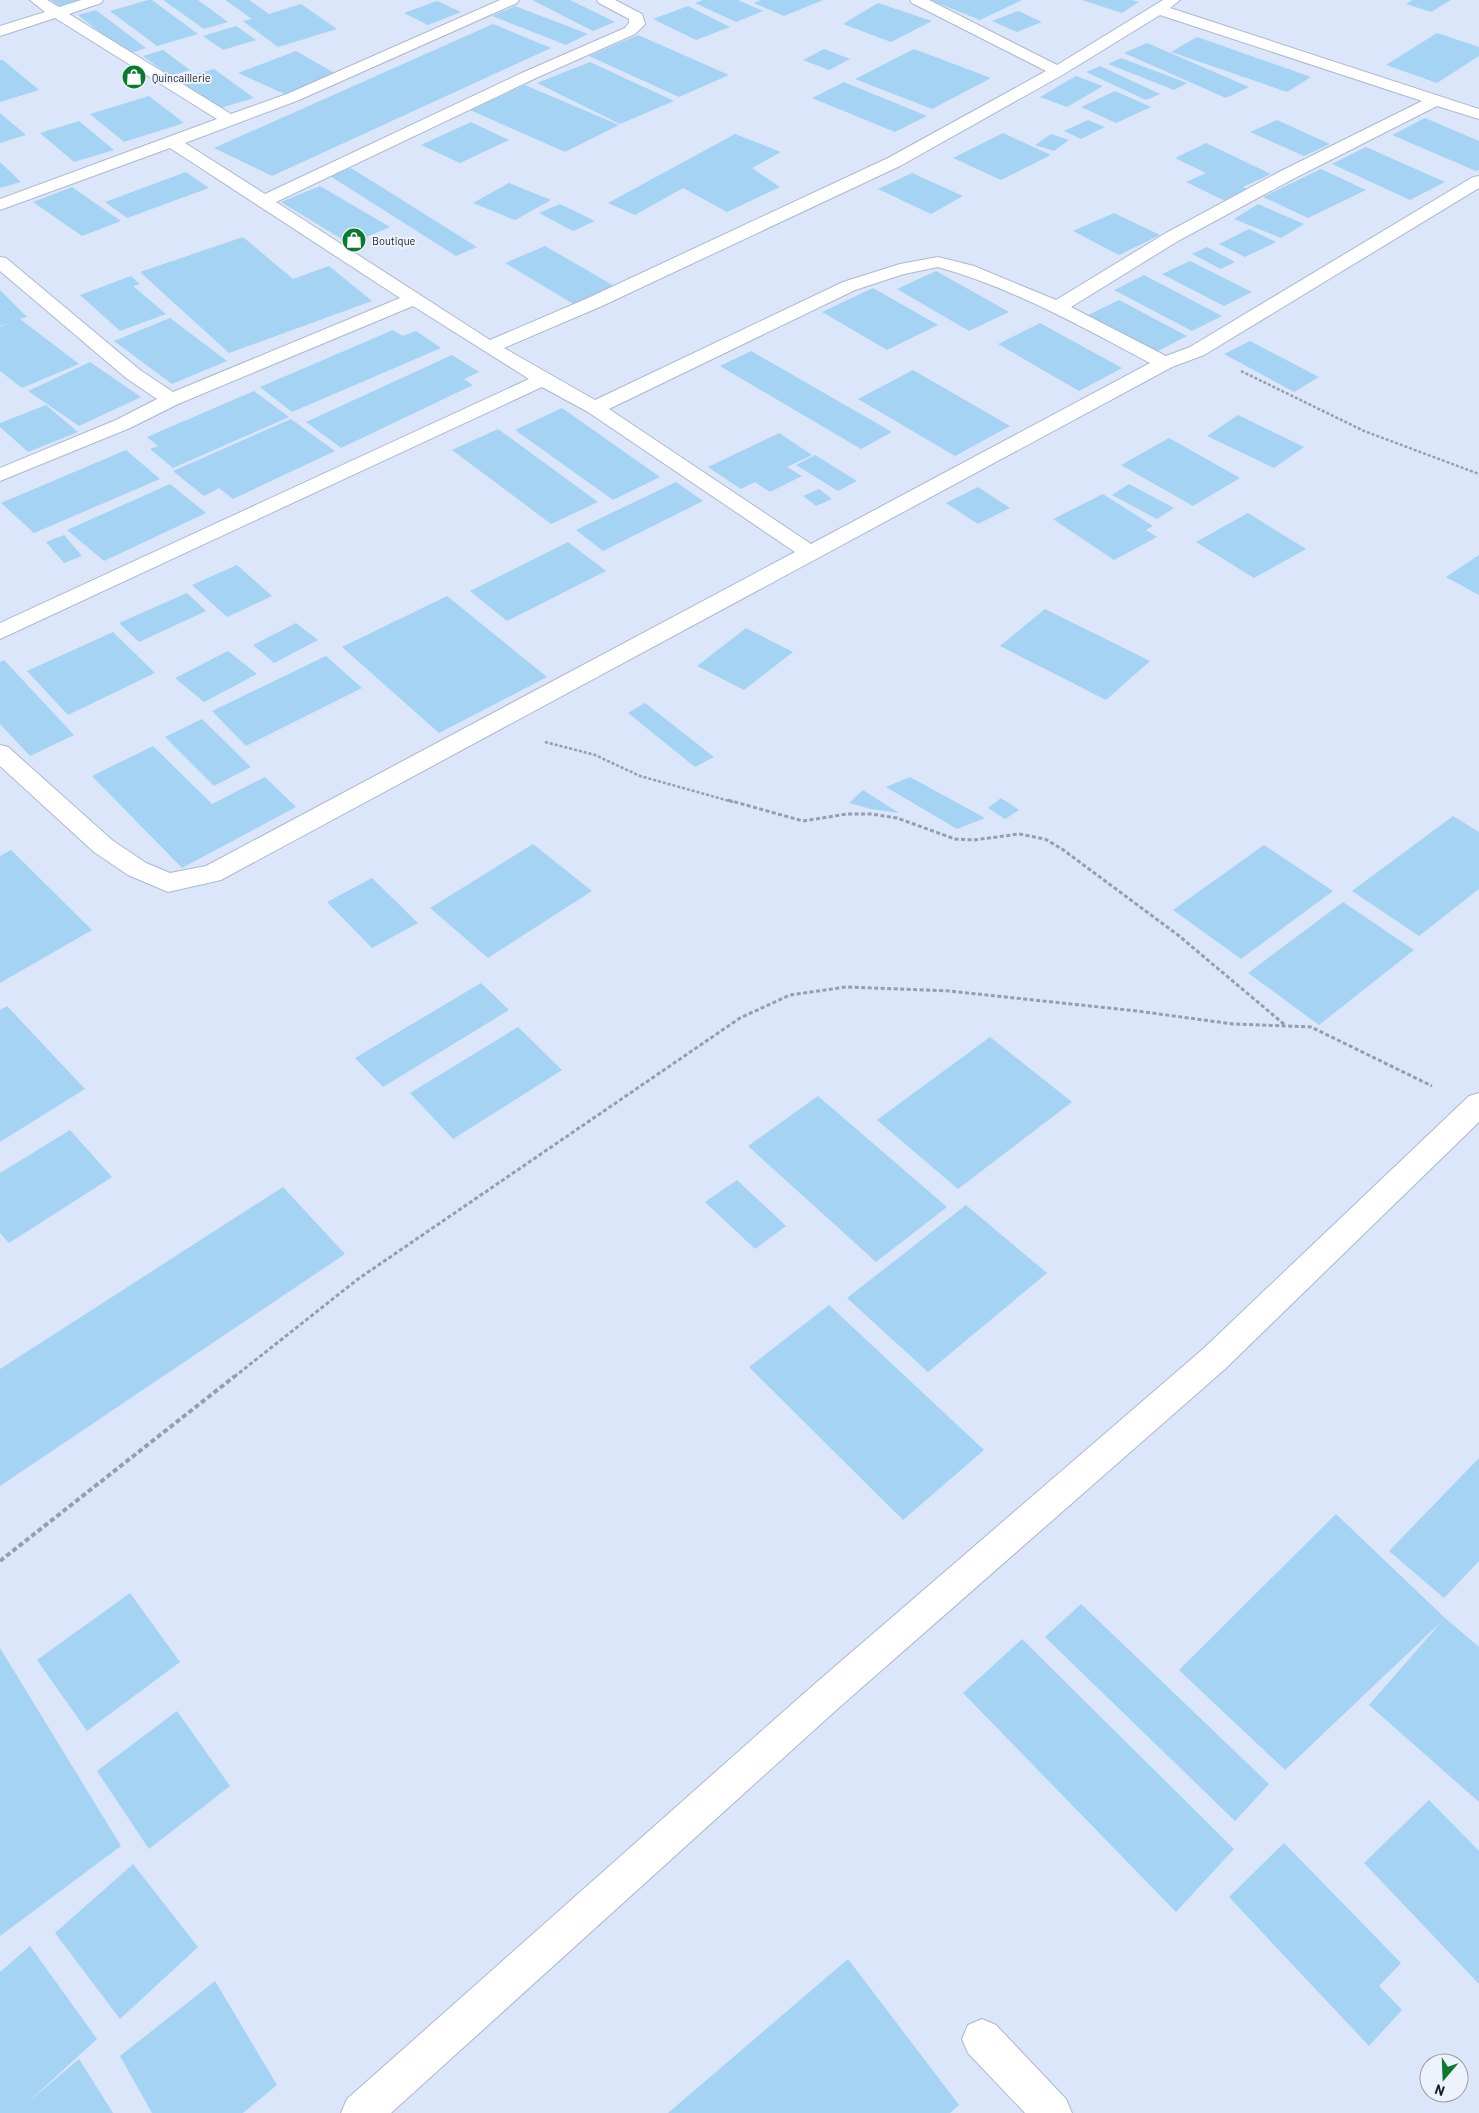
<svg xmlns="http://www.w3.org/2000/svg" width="1479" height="2113" font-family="Barlow,sans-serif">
<rect width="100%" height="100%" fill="#dbe6fb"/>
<!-- building -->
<path fill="#a4d3f4" d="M50,0H78V1L59,6Z
M148,0H152L198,34L157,46L110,11Z
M163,0H198L228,22L204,29Z
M225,0H249L269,14L301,4L337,29L278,47L243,21L252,19Z
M532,0H570L615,22L593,31Z
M703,0H738L763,11L736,22L695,3Z
M761,0H823L784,16L754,3Z
M930,0H1022L980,20Z
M1082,0H1131L1139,2L1122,13Z
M1412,0H1451L1431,12L1406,4Z
M437,1L461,12L428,25L404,13Z
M878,3L932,21L891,42L843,24Z
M515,6L588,34L566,45L492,16Z
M688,6L730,27L696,40L653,19Z
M96,10L146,48L128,54L78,15Z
M1018,11L1042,22L1017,32L992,21Z
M493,24L551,48L272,176L214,148Z
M236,26L256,40L223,50L203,36Z
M1437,33L1479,47V56L1437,83L1386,65Z
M638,35L729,75L679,97L589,56Z
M1197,37L1311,77L1287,92L1171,52Z
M1147,43L1249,87L1226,98L1124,53Z
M824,49L850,59L829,70L803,60Z
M914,49L991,78L932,109L855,79Z
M163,50L190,70L170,76L143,56Z
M296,51L338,75L289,96L238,73Z
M1121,58L1187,83L1174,90L1108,64Z
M0,60H3L39,90L0,102Z
M590,62L674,101L620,124L537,83Z
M1100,66L1160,94L1146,100L1086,72Z
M214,69L254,98L217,109L178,79Z
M1076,76L1103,86L1067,107L1040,97Z
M844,82L927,116L895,132L812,98Z
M525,85L619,125L565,152L470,110Z
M1115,91L1151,107L1116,123L1081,107Z
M149,96L184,123L124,142L90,114Z
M0,113L26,135L0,143Z
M1425,118L1479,141V170L1476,171L1392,135Z
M1088,120L1105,127L1081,139L1064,131Z
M1277,120L1330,144L1304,156L1250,132Z
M79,121L114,150L74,162L40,133Z
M471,122L509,140L460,163L421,145Z
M1003,133L1051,155L1001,180L953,158Z
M735,134L781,152L752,168L780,187L727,212L683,188L635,215L608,203Z
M1051,134L1069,140L1054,151L1035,145Z
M1206,143L1271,174L1243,187L1249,190L1225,201L1186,182L1206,173L1175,158Z
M1366,147L1445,182L1410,200L1332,164Z
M0,162L21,182L0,188Z
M351,168L477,247L456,256L330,176Z
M1321,169L1366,190L1308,218L1263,197Z
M186,172L209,188L127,218L105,202Z
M912,173L963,196L931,214L878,189Z
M509,183L551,200L515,220L473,203Z
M320,186L390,227L350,244L281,202Z
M72,187L121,221L82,236L33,202Z
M560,204L595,221L573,231L539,213Z
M1258,204L1304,224L1281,238L1234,219Z
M1114,213L1160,235L1119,255L1073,231Z
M1249,229L1276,242L1245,257L1219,244Z
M243,237L293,279L329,266L372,301L229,353L140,272Z
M545,246L616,287L575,305L505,263Z
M1207,247L1235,262L1221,269L1192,254Z
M1190,261L1252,292L1224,306L1162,274Z
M936,271L1009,312L969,331L897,289Z
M1144,275L1222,316L1192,331L1114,290Z
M131,276L140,284L133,286L166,314L120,331L80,295Z
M873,288L938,325L887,350L822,312Z
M0,290L27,317L20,319L79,364L22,388L0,371V327L10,323L0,326Z
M1119,300L1187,336L1156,352L1088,315Z
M170,318L227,361L172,384L114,341Z
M1040,323L1122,368L1079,391L998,344Z
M393,330L403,336L416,331L441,348L292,412L260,387Z
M1250,341L1319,377L1294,392L1224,354Z
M751,351L892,432L861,449L720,366Z
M452,355L479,372L464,379L473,385L341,448L306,422Z
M90,362L141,397L79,426L28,391Z
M913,370L1010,426L955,456L858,399Z
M254,391L289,417L173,468L150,449L158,446L147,437Z
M46,405L78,432L28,452L0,427V423Z
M562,408L660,477L613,500L515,430Z
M1238,415L1304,447L1274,468L1207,436Z
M291,419L335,451L233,499L219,488L204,496L173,471Z
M498,429L598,502L551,524L452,450Z
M779,433L812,455L787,467L802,476L770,492L755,482L741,489L708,467Z
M1169,438L1240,478L1193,506L1121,465Z
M126,450L160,479L34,533L1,503Z
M815,455L857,481L838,491L796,465Z
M676,482L703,501L603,551L576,530Z
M170,484L206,513L104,561L67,530Z
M1129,484L1174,508L1157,519L1112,495Z
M978,487L1010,508L978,524L946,503Z
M819,489L832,499L816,506L803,496Z
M1103,494L1153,526L1146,530L1157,537L1114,560L1053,519Z
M1248,513L1306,549L1254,578L1196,542Z
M64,535L82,556L64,563L46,542Z
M568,542L606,571L507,621L470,591Z
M1479,555V595L1446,577Z
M237,565L272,596L227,617L192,585Z
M187,593L206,611L139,642L119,623Z
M447,596L547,677L439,733L342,647Z
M1045,609L1150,661L1106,700L1000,646Z
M296,623L318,640L274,663L253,645Z
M746,628L793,652L744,690L697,666Z
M113,632L155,673L68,715L27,671Z
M228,651L257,674L204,702L175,678Z
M326,656L362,688L246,746L212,711Z
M4,660L74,735L30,756L0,724V662Z
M645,703L714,757L695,767L628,713Z
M202,719L251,767L214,786L165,737Z
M153,746L212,804L265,777L296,807L182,868L92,776Z
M910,777L985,818L957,829L886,787Z
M863,790L899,813L871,809L849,803Z
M1001,798L1019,810L1005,819L988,808Z
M1453,816L1479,832V889L1419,936L1352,891Z
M533,844L592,891L488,958L430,908Z
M1264,845L1333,891L1241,959L1173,910Z
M11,850L92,930L0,983V856Z
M372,878L418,923L372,948L327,902Z
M1343,902L1414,950L1319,1025L1248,973Z
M481,983L509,1010L383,1087L355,1058Z
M7,1006L85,1089L0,1142V1010Z
M518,1027L562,1070L453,1139L410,1093Z
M990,1037L1072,1102L958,1189L877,1120Z
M818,1096L947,1207L876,1262L748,1146Z
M70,1130L112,1177L9,1243L0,1233V1173Z
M737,1180L786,1226L755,1249L705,1202Z
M283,1187L345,1254L0,1486V1369Z
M966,1205L1047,1273L928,1372L847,1298Z
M829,1305L984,1450L903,1520L749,1367Z
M1479,1458V1561L1444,1598L1389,1551Z
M1336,1514L1445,1618L1479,1647V1802L1369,1705L1443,1620L1285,1770L1179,1670Z
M130,1593L180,1662L87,1731L37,1660Z
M1081,1604L1269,1784L1235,1821L1045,1637Z
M1022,1639L1234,1849L1176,1912L963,1693Z
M0,1648L121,1846L0,1936Z
M177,1711L230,1786L149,1849L97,1771Z
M1429,1800L1479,1851V1984L1364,1863Z
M1284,1843L1401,1963L1379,1986L1402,2010L1369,2046L1229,1897Z
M133,1864L198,1947L120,2019L55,1933Z
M30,1946L97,2039L26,2104L79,2059L113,2113H0V1972Z
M848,1959L959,2105L950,2113H668Z
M215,1981L277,2085L243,2113H152L120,2056Z"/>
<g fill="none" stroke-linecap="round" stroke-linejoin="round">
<defs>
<path id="street" d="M30,0H47L59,7L81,0H103L101,3L69,14L231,114L287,94L500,0H519L517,3L299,100L185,143L265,194L524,72L625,28L629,23V19L599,3L597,0H615L642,14L645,24L635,34L536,78L276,202L490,340L588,298L888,158L1046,71L912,3L910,0H929L1057,65L1163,0H1180L1170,8L1479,109V119L1437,106L1293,179L1178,241L1071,307L1166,356L1190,347L1473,177L1479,176V188L1204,355L1172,367L221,880L168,892L128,875L94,852L0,766V745L8,747L112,840L146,863L170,873L206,866L795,552L588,412L542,387L0,639V623L529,379L413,306L178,404L130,428L0,481V468L116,420L157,399L126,378L0,271V257L6,258L140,370L173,392L400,298L170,148L0,210V199L217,119L55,18L0,36V26L45,12ZM1160,15L1422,101L1281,171L1166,233L1056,300L974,266L938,257L900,264L843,282L595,400L504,348L602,306L900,166L1064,74ZM938,267C1013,288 1082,327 1150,363L811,544L609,409L855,290L904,274Z
M1479,1093V1122L1225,1369L834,1712L391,2113H341L347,2099L810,1688L1203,1349L1469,1096Z
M982,2019L996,2025L1066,2099L1072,2113H1025L968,2053L962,2039L968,2025Z"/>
</defs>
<!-- street casing -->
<use href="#street" stroke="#adb8cc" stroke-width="2"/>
<!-- path-far2 -->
<path stroke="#969eae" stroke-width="2.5" stroke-dasharray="3 2" stroke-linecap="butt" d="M1241,371L1364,431L1479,474
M545,742L595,755L640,776L733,802"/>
<!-- path-far1 -->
<path stroke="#969eae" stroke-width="3" stroke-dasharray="4 2.5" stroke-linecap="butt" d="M728,800L803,821L847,814H871L897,818L955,839L974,840L1019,834L1045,839L1062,849L1178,935L1285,1025
M234,1377L358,1279L740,1018L790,995L846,987L949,991L1137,1011L1233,1024L1311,1027L1432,1086"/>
<!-- path -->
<path stroke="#969eae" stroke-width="4" stroke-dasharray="5 3" stroke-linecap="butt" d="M0,1561L235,1376"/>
<!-- street -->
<use href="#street" fill="#fff" fill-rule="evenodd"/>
</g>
<!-- icons -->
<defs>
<symbol id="shop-disc" viewBox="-11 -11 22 22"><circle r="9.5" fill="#0a7a2f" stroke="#eef3fb"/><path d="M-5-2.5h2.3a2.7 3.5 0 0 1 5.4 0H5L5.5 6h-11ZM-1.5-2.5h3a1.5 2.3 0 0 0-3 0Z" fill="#fff"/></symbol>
</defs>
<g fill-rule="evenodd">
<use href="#shop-disc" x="120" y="63" width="28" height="28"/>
<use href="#shop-disc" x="340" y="226" width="28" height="28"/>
</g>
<g text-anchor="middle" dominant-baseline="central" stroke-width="4" stroke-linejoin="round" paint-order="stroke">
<!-- far-poi labels -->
<g font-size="11" fill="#1a1e26" stroke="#eef3fb" text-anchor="start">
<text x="152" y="77">Quincaillerie</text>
<text x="372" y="240">Boutique</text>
</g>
</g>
<!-- north arrow -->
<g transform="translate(1444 2078) rotate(199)"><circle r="24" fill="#eef3fb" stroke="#999ea6"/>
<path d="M0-4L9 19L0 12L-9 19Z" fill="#0a7a2f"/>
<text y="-8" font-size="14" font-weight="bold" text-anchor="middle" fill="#1a1e26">N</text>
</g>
</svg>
